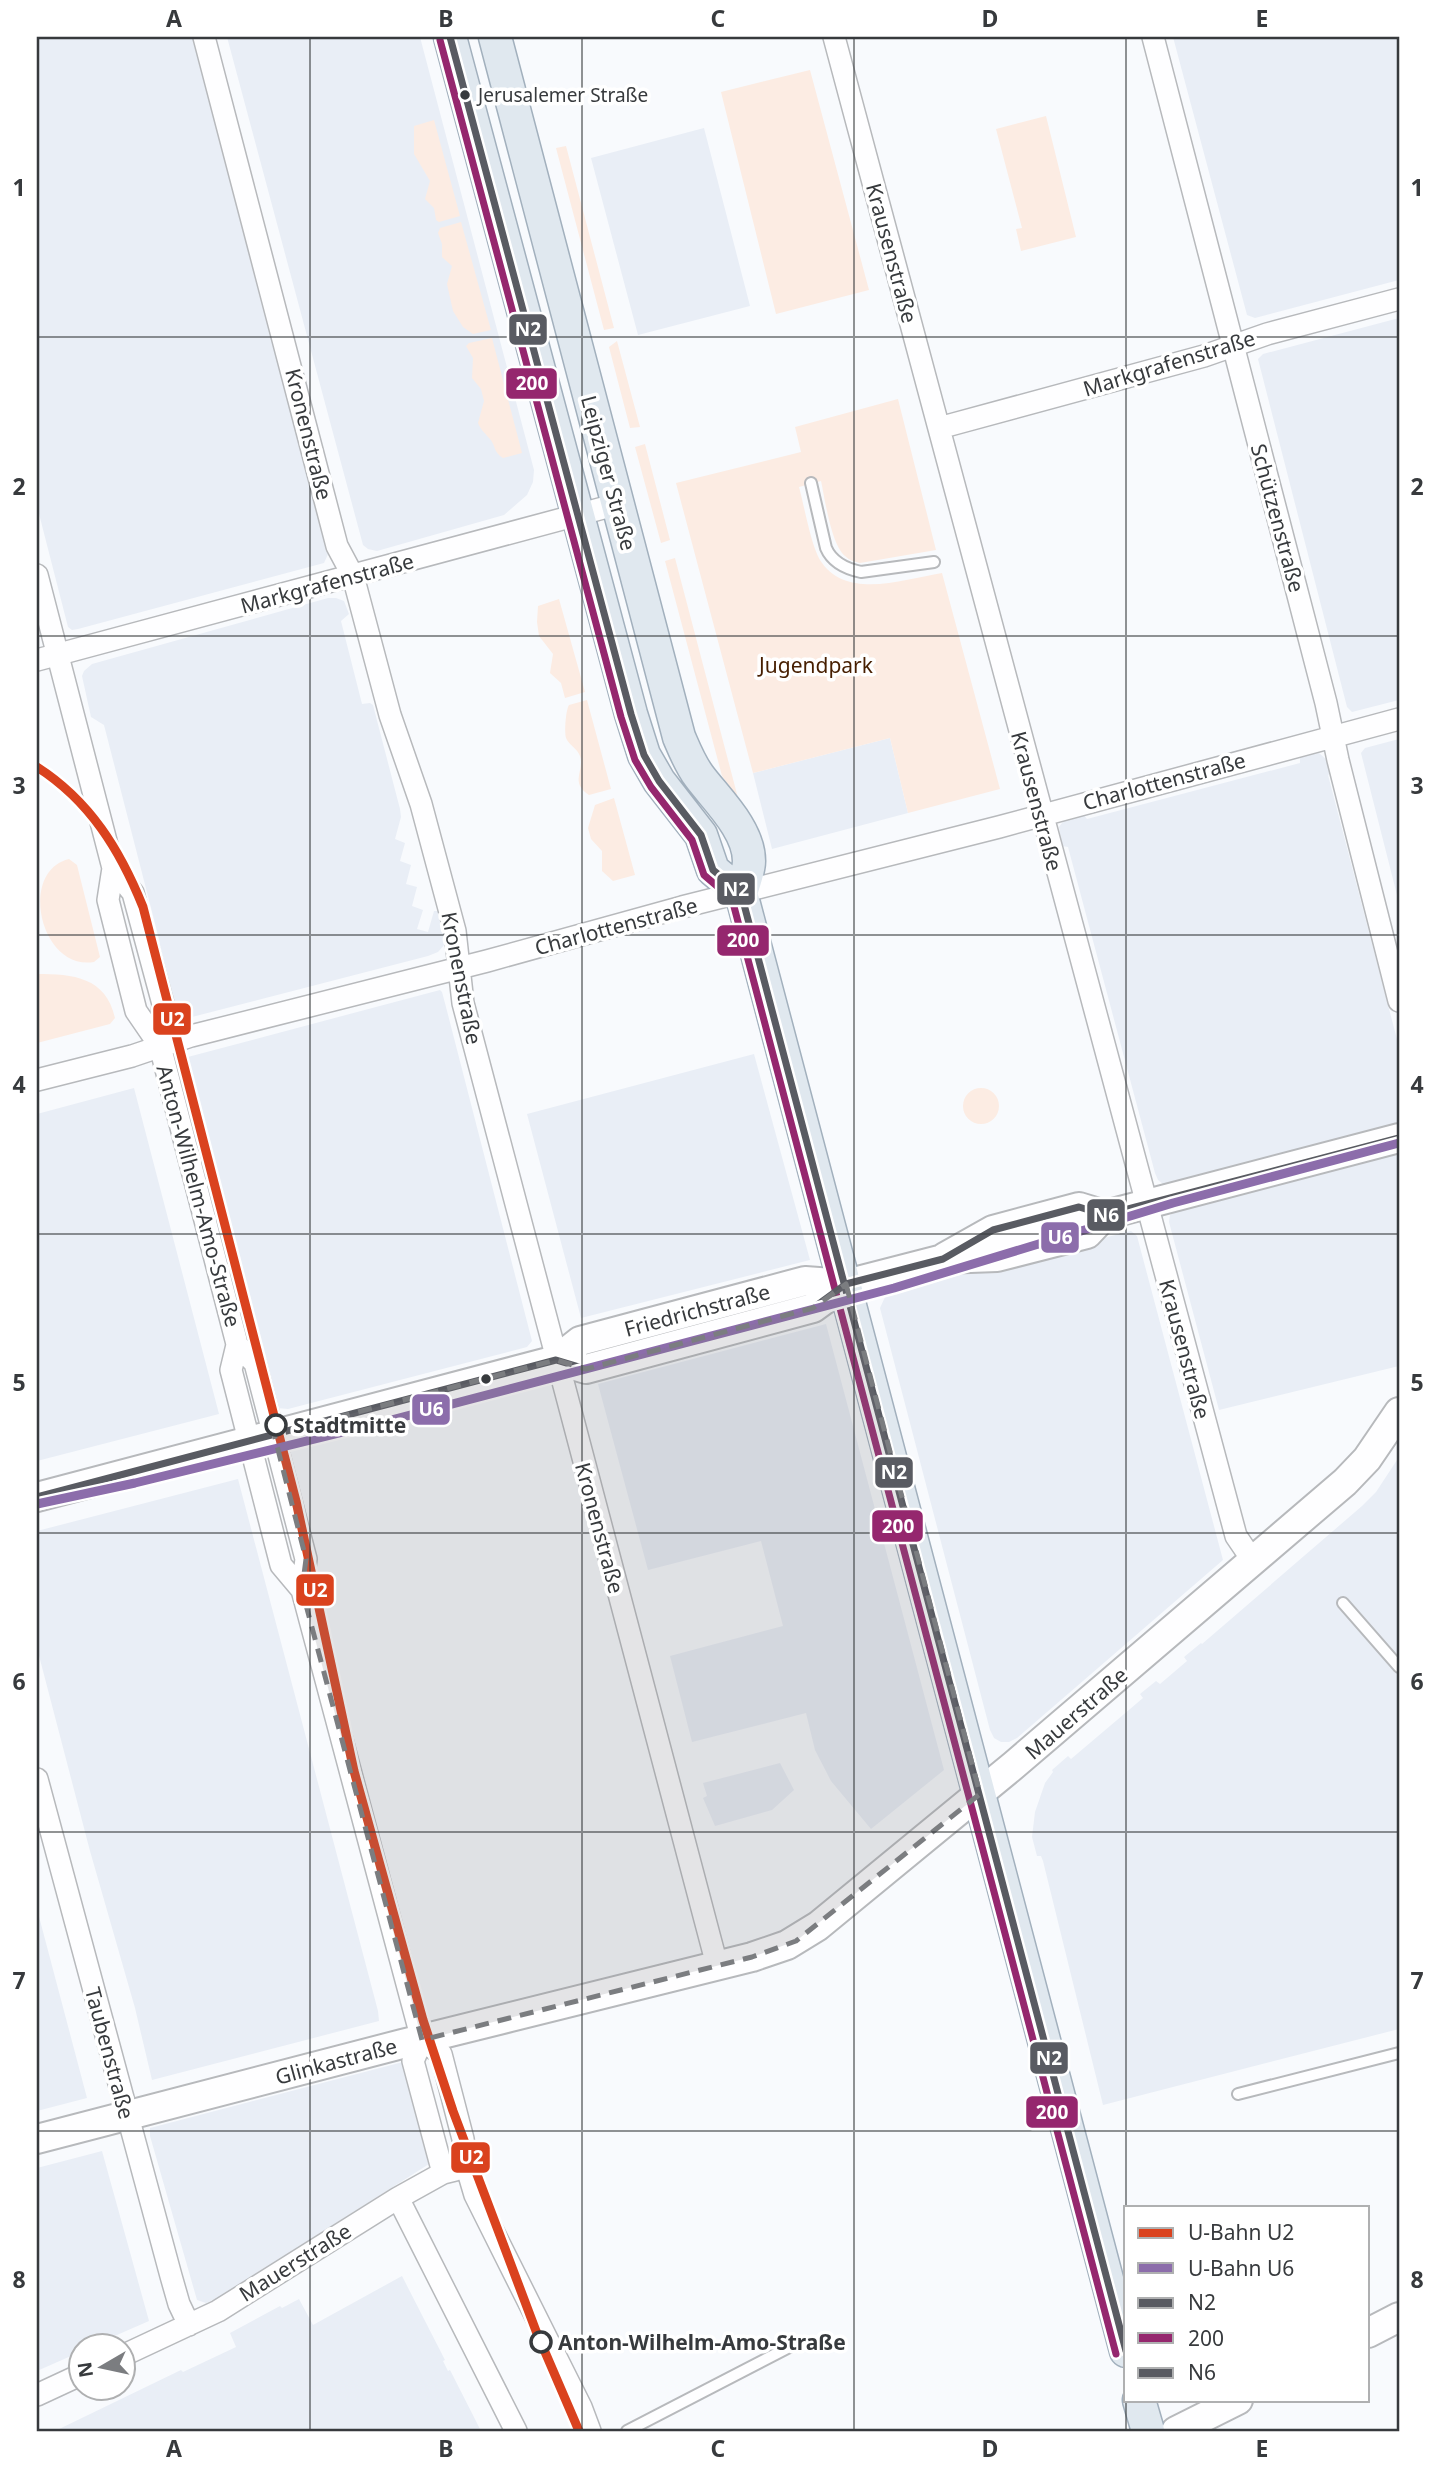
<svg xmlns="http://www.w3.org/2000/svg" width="1436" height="2468" font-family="'Noto Sans',sans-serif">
<rect width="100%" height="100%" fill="#f8fafd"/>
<!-- built -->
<path fill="#e9eef6" d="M37,37H192L329,552L324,563L78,629L72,630L68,627L37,506Z
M227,37H420L534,470L533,482L527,495L504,515L377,551L368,549L363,545Z
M1173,37H1399V280L1255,318L1247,315Z
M704,128L750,306L638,335L591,158Z
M1399,318V700L1352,712L1347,707L1258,359L1263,354Z
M328,598H336L344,601L349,614L341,621L362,704L370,703L373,705L400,809L401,817L395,839L405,843L400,861L411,865L406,884L417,887L412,906L423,910L417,929L428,932L434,911H440L446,933L445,944L438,952L428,956L192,1017L180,1015L171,1006L157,949L160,943L104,725L91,717L82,676L84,671L92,664Z
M890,738L908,813L772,849L753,773Z
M1399,739V903L1361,753L1365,748Z
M1319,753L1328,761L1331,773L1328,775L1399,1047V1123L1163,1184L1158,1180L1155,1173L1068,847L1062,846L1059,827L1065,819L1083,814L1087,819L1300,763V758L1302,756Z
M440,990L442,992L446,1007L532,1341L527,1347L288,1409L277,1408L270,1401L184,1058Z
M754,1054L810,1260L581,1318L527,1114Z
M134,1088L219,1414L37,1461V1114Z
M1399,1153V1366L1219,1410L1169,1222L1170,1215L1176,1211Z
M1131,1231L1137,1236L1223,1560L1017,1738L1009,1742H1001L994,1738L990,1730L880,1308L885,1297L894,1292Z
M826,1324L944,1770L871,1829L831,1781L815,1750L806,1713L692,1742L670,1656L783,1626L761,1541L648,1570L598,1384Z
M1399,1457V2029L1103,2105L1043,1861L1041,1856H1037L1032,1837L1035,1812L1045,1783L1053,1772L1052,1770L1068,1756L1071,1759L1143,1698L1140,1694L1156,1681L1160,1684L1187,1661L1184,1657L1201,1643L1202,1644L1362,1506L1376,1492Z
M238,1479L378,2011L379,2021L152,2080L135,2008L90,1851L37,1648V1531Z
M780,1763L794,1790L772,1810L715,1826L703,1798L707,1796L703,1783Z
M37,1909L87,2098L37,2111Z
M403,2062L429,2164L218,2298L206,2303L197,2300L150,2136V2128Z
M102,2151L149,2321L94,2345L80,2346V2352L37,2371V2168Z
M402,2276L445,2360L443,2361L448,2371L450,2370L481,2431H55L181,2370L183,2372L236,2347L230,2333L280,2306L282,2308L299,2299L313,2325Z"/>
<!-- green -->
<path fill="#fcece3" d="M810,70L869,290L776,314L721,92Z
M1046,116L1076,237L1021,251L1016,229L1022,228L996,129Z
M434,120L460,216L439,222L436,220L434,208L425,199L430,181L414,154V126Z
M566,146L614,328L604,330L556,148Z
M461,222L491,330L473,334L463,327L453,311L447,284L452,266L442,257V244L438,233L440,228Z
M492,338L522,453L503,458C493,452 496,445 489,438C484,432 481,430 478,423L484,401L481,389L472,378L473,358L466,346L469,343Z
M617,341L640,427L630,428L609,347Z
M898,399L936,550L860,563C855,562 849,560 845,556C831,544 825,499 821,481L799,487C804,505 811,545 820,560C846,601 904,579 942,573L1000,789L908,813L890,738L753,773L676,483L801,452L795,427Z
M645,444L670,540L661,543L635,447Z
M675,558L738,798L722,776L665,561Z
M559,599L585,692L565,698L561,683L550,673L553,654L539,636L537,622L538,606Z
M587,700L611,789L589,795C569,782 585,770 580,756C577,748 569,745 566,738C564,732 566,709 569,705Z
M614,798L635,875L613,881L602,871V851L591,839L588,828L595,805Z
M69,859L77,865L100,957L94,962C40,971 18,871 69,859Z
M37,974C73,974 106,977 115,1018L110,1024L37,1043Z
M963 1106a18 18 0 1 1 36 0a18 18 0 1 1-36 0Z"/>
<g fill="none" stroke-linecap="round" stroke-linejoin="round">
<defs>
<path id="lane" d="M811,483L826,548C832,562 847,569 861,572L934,562
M1343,1603L1399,1667
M1238,2094L1399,2053
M627,2431L797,2343"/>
<path id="street" d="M204,37L337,546L353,576L390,715L421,804L455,931L463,1003L717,1965
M834,37L1236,1536L1253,1561
M1153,37L1326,703L1338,760L1399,1001
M939,428L1204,356L1267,334L1399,299
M37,575L113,868L108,900L136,1011L160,1046
M37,660L618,504
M113,868L133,893L163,1004L160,1046L236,1340L237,1345L231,1370L281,1565L302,1590
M37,1080L132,1056L191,1036L487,961L682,907L999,827L1399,719
M237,1345L255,1363L306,1559L302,1590L422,2040L413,2061L443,2173
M37,1779L171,2276L179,2304L189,2325
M422,2040L441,2054L463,2139L467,2168L475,2195L581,2407L590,2431
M398,2198L516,2431
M122,2356L218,2311L398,2198L443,2173L455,2170
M37,2395L80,2375"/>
<path id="secondary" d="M945,1257L993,1230L1079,1207L1105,1215
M556,1360L586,1369L813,1308L846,1284
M37,1497L556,1360L580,1341L805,1281L846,1284L943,1259L997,1257L1083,1235L1087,1234L1105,1215L1399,1138
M37,2139L402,2044L752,1957L787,1945L818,1926L1014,1765L1345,1482L1367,1459L1399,1412
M1368,2333L1399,2317
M1176,2431L1238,2400"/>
<path id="primary" d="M450,37L631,714L644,755L659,781L701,835L713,870L741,893
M495,37L679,737C685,751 690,764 699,776C716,799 749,829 749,861C749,871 744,883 741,893L1126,2351
M1139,2400L1148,2431"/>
</defs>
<!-- lane casing -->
<use href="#lane" stroke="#b7b9bc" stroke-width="14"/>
<!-- street casing -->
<use href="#street" stroke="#b7b9bc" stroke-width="24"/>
<!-- secondary casing -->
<use href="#secondary" stroke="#b7b9bc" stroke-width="32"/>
<!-- primary casing -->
<use href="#primary" stroke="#a2b0bd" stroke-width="35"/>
<!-- lane -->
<use href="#lane" stroke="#fefeff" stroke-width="10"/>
<!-- street -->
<use href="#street" stroke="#fefeff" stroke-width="21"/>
<!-- secondary -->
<use href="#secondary" stroke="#fefeff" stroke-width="28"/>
<!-- primary -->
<use href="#primary" stroke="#e0e8ef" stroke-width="32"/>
<defs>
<path id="bus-1" d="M450,37L631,714L644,755L659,781L701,835L713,870L741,893L1126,2351"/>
<path id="bus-2" d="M440,40L621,717L635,760L651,787L692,840L704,875L732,899L1116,2354"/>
<path id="bus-3" d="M37,1497L556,1360L586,1369L813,1308L846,1284L943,1259L993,1230L1079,1207L1105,1215L1399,1138"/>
</defs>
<!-- bus-1 casing -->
<use href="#bus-1" stroke="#fff" stroke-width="12"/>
<!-- bus-2 casing -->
<use href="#bus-2" stroke="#fff" stroke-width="12"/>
<!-- bus-3 casing -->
<use href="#bus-3" stroke="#fff" stroke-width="12"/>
<!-- bus-1 -->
<use href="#bus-1" stroke="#595b62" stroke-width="7"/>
<!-- bus-2 -->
<use href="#bus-2" stroke="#95276e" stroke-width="7"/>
<!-- bus-3 -->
<use href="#bus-3" stroke="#595b62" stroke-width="7"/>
<defs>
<path id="metro-1" d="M37,767C90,801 120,850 143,907L296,1501L354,1771L423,2020L453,2111L536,2331L579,2431"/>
<path id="metro-2" d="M37,1504L135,1483L376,1424L894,1288L1173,1203L1399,1143"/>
</defs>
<!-- metro-1 casing -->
<use href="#metro-1" stroke="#fff" stroke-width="14"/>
<!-- metro-2 casing -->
<use href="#metro-2" stroke="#fff" stroke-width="14"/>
<!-- metro-1 -->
<use href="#metro-1" stroke="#da421e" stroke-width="9"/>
<!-- metro-2 -->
<use href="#metro-2" stroke="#8c6dab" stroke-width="9"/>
</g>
<!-- marked area -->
<path fill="#7b7d80" fill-opacity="0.2" stroke="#7b7d80" stroke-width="5" stroke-dasharray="14 9" stroke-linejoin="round" d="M846,1284L980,1794L796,1941L752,1957L422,2040L302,1590L306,1559L274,1434L556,1360L586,1369L813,1308Z"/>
<!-- grid -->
<path fill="none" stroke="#373a3d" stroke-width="2" stroke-opacity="0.55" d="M310,37V2431M582,37V2431M854,37V2431M1126,37V2431M37,337H1399M37,636H1399M37,935H1399M37,1234H1399M37,1533H1399M37,1832H1399M37,2131H1399"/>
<!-- markers -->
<g fill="#373a3d" stroke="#fff" stroke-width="2.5">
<circle cx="465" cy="95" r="6"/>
<circle cx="486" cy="1379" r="6"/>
</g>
<g fill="#fff" stroke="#373a3d" stroke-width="3.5">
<circle cx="276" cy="1425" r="10"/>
<circle cx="541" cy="2342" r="10"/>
</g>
<g text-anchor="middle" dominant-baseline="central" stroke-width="7" stroke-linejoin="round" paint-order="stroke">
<!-- bus labels -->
<g font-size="19" fill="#373a3d" stroke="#fff" text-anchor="start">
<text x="478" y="95">Jerusalemer Straße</text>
</g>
<!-- street labels -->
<g font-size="21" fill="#373a3d" stroke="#fff">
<text transform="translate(892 253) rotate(75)">Krausenstraße</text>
<text transform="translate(1169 363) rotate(-17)">Markgrafenstraße</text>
<text transform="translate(309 434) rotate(76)">Kronenstraße</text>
<text transform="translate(609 473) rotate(75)">Leipziger Straße</text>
<text transform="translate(1278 518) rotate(75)">Schützenstraße</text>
<text transform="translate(327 583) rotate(-15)">Markgrafenstraße</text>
<text transform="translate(1164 781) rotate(-15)">Charlottenstraße</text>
<text transform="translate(1037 801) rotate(75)">Krausenstraße</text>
<text transform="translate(616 926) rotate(-15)">Charlottenstraße</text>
<text transform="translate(462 978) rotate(79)">Kronenstraße</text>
<text transform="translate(199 1196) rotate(75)">Anton-Wilhelm-Amo-Straße</text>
<text transform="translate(697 1310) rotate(-15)">Friedrichstraße</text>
<text transform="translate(1185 1349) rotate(75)">Krausenstraße</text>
<text transform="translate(600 1528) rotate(75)">Kronenstraße</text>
<text transform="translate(1076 1713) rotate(-41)">Mauerstraße</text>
<text transform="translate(110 2053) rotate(75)">Taubenstraße</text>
<text transform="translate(336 2061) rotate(-15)">Glinkastraße</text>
<text transform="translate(295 2262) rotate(-32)">Mauerstraße</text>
</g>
<!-- park labels -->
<g font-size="21" fill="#461e00" stroke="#fff">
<text x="816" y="665">Jugendpark</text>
</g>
<!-- stop labels -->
<g font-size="21" font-weight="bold" fill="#373a3d" stroke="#fff" text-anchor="start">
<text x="293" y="1425">Stadtmitte</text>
<text x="558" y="2342">Anton-Wilhelm-Amo-Straße</text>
</g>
</g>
<g stroke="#fff" stroke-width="2.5">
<rect x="508" y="313" width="40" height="33" rx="7" fill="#595b62"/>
<rect x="505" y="367" width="53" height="33" rx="7" fill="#95276e"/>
<rect x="716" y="872" width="40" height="34" rx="7" fill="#595b62"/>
<rect x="716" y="924" width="54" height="33" rx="7" fill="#95276e"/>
<rect x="152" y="1002" width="40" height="34" rx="7" fill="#da421e"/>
<rect x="1086" y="1198" width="40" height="34" rx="7" fill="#595b62"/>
<rect x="1040" y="1221" width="40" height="33" rx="7" fill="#8c6dab"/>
<rect x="411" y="1393" width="40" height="33" rx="7" fill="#8c6dab"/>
<rect x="874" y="1456" width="40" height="33" rx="7" fill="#595b62"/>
<rect x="871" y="1509" width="53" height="34" rx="7" fill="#95276e"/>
<rect x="295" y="1573" width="40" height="34" rx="7" fill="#da421e"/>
<rect x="1029" y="2041" width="40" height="34" rx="7" fill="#595b62"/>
<rect x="1025" y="2095" width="54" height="34" rx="7" fill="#95276e"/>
<rect x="450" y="2141" width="41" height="33" rx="7" fill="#da421e"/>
</g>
<g font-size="19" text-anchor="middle" font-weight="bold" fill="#fff">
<text x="528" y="336">N2</text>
<text x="532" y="390">200</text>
<text x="736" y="896">N2</text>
<text x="743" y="947">200</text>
<text x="172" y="1026">U2</text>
<text x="1106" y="1222">N6</text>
<text x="1060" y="1244">U6</text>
<text x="431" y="1416">U6</text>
<text x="894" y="1479">N2</text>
<text x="898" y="1533">200</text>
<text x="315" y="1597">U2</text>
<text x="1049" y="2065">N2</text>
<text x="1052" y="2119">200</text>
<text x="471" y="2164">U2</text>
</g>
<!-- border -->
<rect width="1436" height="2468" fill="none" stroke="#ffffff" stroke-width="77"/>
<!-- legend -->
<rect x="1124" y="2206" width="245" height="196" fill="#ffffff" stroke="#afb0b1" stroke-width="2"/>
<rect x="1138" y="2228" width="35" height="10" fill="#da421e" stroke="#afb0b1" stroke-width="2"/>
<text x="1188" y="2240" font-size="21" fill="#373a3d">U-Bahn U2</text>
<rect x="1138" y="2263" width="35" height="10" fill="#8c6dab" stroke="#afb0b1" stroke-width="2"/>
<text x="1188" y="2276" font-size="21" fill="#373a3d">U-Bahn U6</text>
<rect x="1138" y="2298" width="35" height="10" fill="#595b62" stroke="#afb0b1" stroke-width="2"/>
<text x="1188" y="2310" font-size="21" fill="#373a3d">N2</text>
<rect x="1138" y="2333" width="35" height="10" fill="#95276e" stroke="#afb0b1" stroke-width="2"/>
<text x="1188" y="2346" font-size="21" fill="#373a3d">200</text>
<rect x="1138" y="2368" width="35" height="10" fill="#595b62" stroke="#afb0b1" stroke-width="2"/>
<text x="1188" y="2380" font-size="21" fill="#373a3d">N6</text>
<!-- north arrow -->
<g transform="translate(102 2367) rotate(261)"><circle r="33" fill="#ffffff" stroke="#afb0b1" stroke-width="2"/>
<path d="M0-5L12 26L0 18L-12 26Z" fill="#7b7d80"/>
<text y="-10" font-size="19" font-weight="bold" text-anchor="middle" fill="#373a3d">N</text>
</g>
<rect x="38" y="38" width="1360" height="2392" fill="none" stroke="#373a3d" stroke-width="2.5"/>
<g font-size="23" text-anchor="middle" font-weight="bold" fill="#373a3d">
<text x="174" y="27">A</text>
<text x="446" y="27">B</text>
<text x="718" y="27">C</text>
<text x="990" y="27">D</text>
<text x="1262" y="27">E</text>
<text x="19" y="196">1</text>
<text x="1417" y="196">1</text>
<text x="19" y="495">2</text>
<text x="1417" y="495">2</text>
<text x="19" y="794">3</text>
<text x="1417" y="794">3</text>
<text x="19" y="1093">4</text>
<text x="1417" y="1093">4</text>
<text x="19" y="1391">5</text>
<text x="1417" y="1391">5</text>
<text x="19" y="1690">6</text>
<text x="1417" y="1690">6</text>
<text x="19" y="1989">7</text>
<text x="1417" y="1989">7</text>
<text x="19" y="2288">8</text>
<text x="1417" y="2288">8</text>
<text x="174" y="2457">A</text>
<text x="446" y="2457">B</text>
<text x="718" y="2457">C</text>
<text x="990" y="2457">D</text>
<text x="1262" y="2457">E</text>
</g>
</svg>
